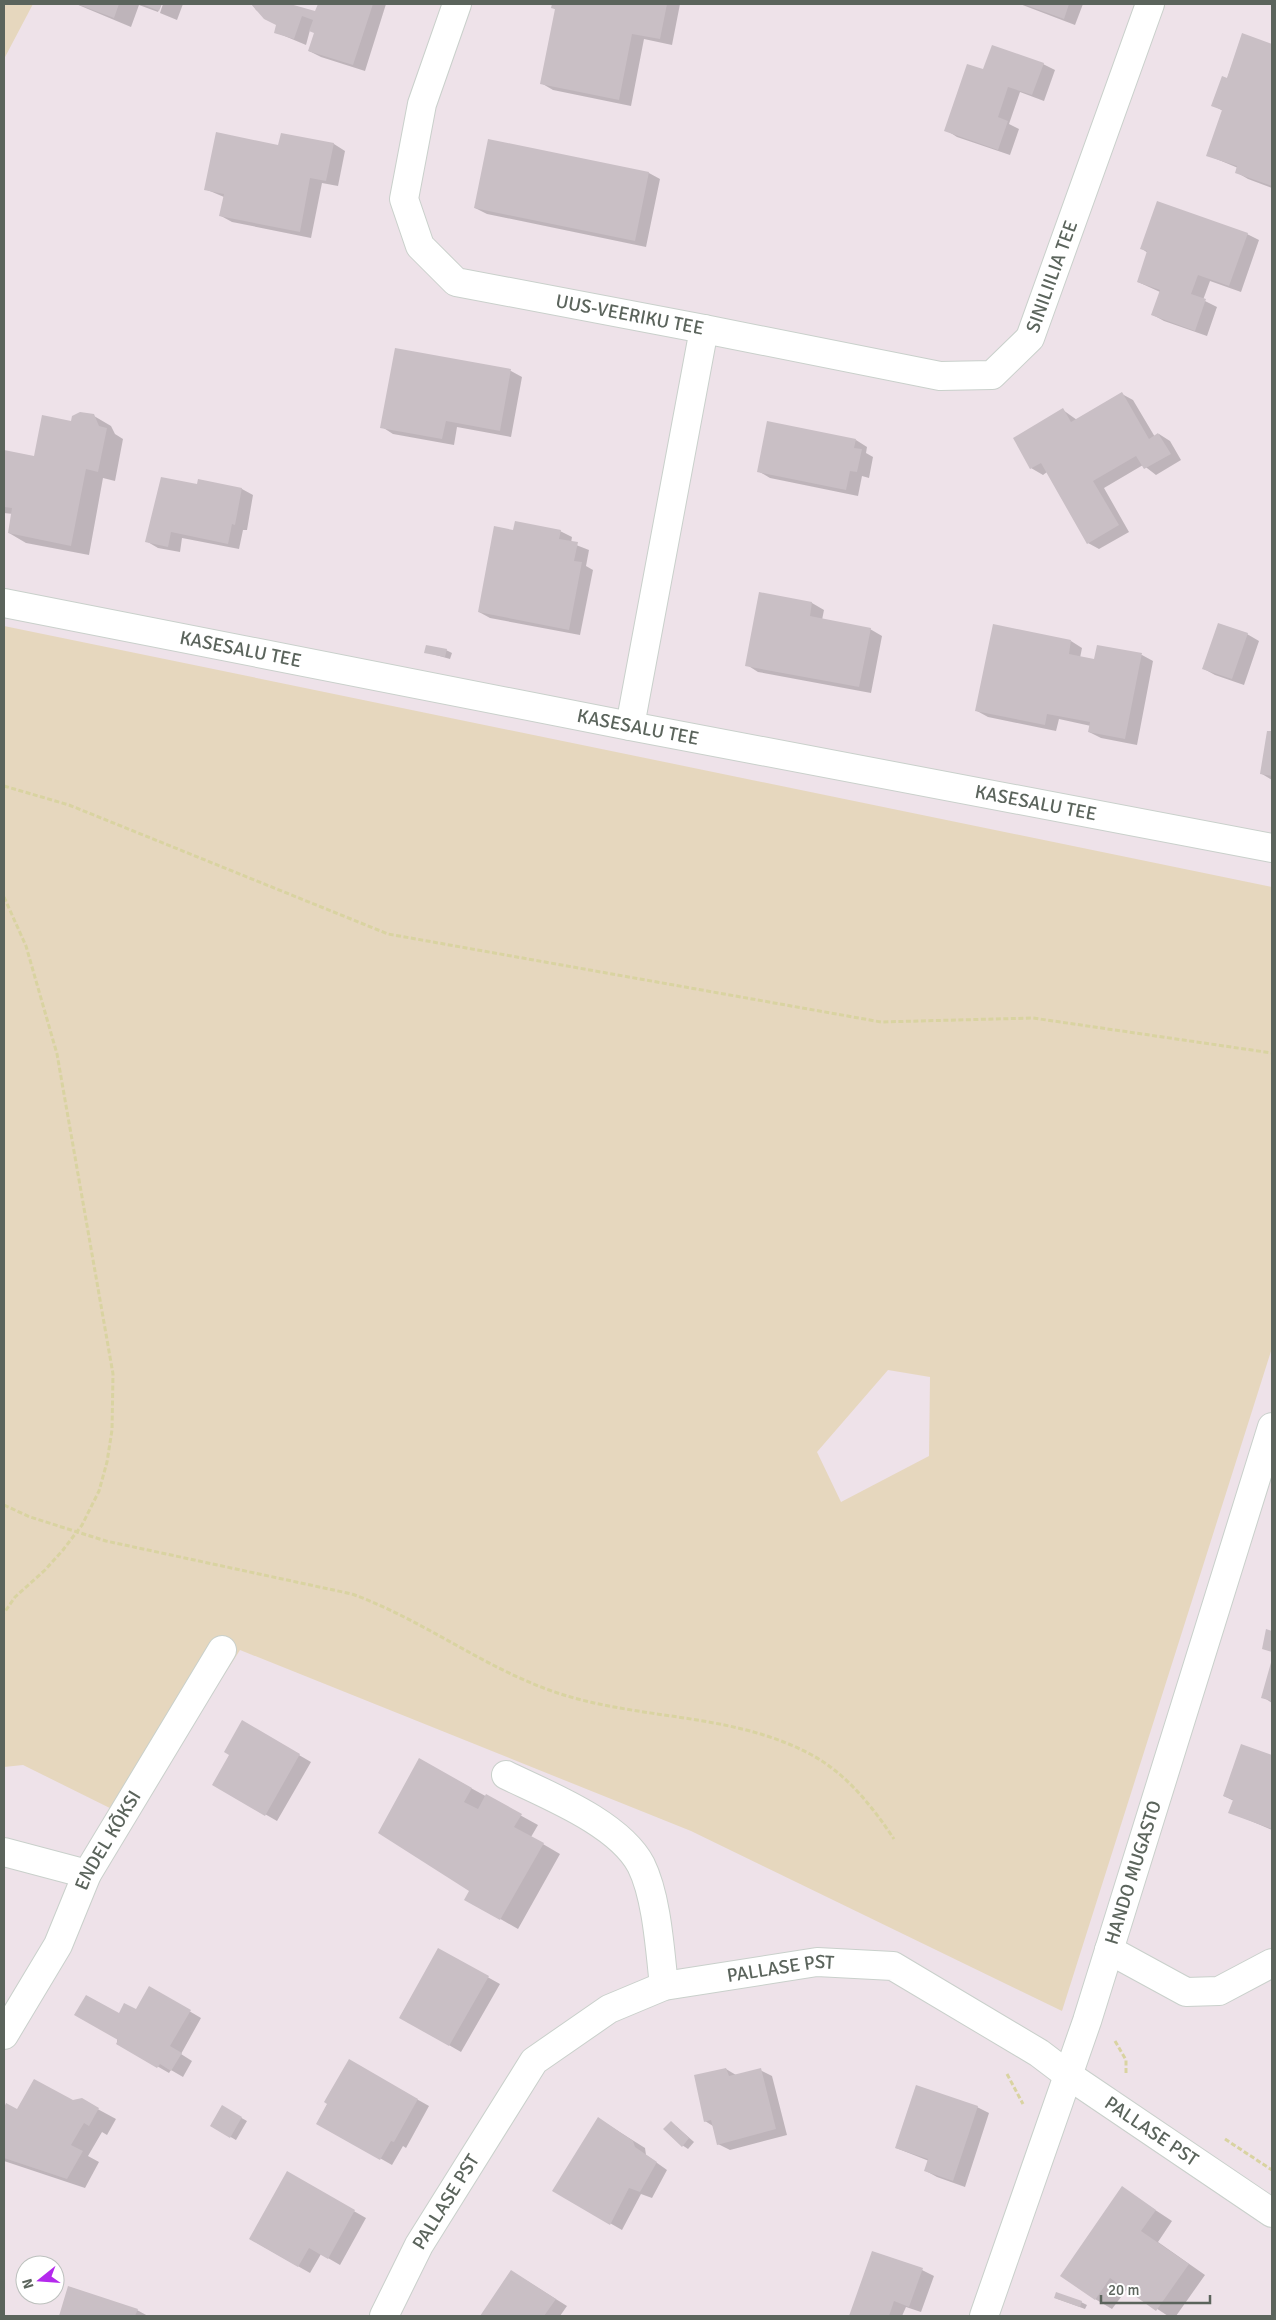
<svg xmlns="http://www.w3.org/2000/svg" width="1276" height="2320" font-family="Signika,sans-serif">
<rect width="100%" height="100%" fill="#eee2e9"/>
<!-- green -->
<path fill="#e6d7be" fill-rule="evenodd" d="M4,4H33L4,59Z
M4,626L1272,887V1348L1062,2011L691,1831L240,1650L132,1819L23,1765L4,1767ZM888,1370L930,1377L929,1456L841,1502L817,1452Z"/>
<!-- shadow -->
<path fill="#0003" d="M76,4H161L158,12L139,5L131,27Z
M163,4H183L177,20L160,13Z
M252,4H286L316,13L319,4H386L365,71L321,57L309,51L316,33L310,30L306,45L275,32L277,24L256,10Z
M553,4H680L672,45L644,39L631,106L553,90L541,83L556,10L552,7Z
M1020,4H1083L1075,25Z
M1243,35L1272,45V188L1248,179L1236,172L1238,168L1207,155L1223,111L1213,105L1227,79Z
M1043,64L1055,70L1044,101L1020,92L1009,124L1019,129L1010,155L957,137L946,130L984,71Z
M334,144L345,151L338,186L322,183L311,238L232,222L221,216L224,197L205,189L279,147Z
M649,173L660,179L646,247L487,214L475,208Z
M1247,234L1259,240L1241,292L1210,281L1203,300L1217,307L1207,336L1164,321L1153,315L1160,292L1138,282L1148,253L1142,249Z
M396,349L511,371L522,377L511,437L457,427L454,445L393,434L382,427Z
M1122,394L1133,400L1155,437L1159,434L1170,441L1181,460L1156,475L1143,465L1104,488L1129,532L1099,549L1088,543L1047,472L1043,475L1031,468L1063,410L1077,420Z
M94,416L111,426L115,434L123,439L115,481L103,478L89,555L26,543L9,533L13,514L4,513V451L35,457L72,422Z
M856,440L867,447L866,453L873,457L869,478L862,476L858,496L770,478L758,471Z
M199,480L242,489L253,495L247,530H243L239,549L182,538L180,552L158,548L146,541L198,486Z
M514,531H560L572,537L571,543L589,550L586,566L593,570L580,635L490,618L479,612Z
M760,594L812,603L824,610L822,620L870,629L882,636L871,693L758,672L747,665Z
M1247,634L1259,641L1244,685L1215,675L1204,669Z
M1071,641L1082,648L1080,658L1095,661L1142,655L1153,661L1137,745L1101,738L1089,732L1091,726L1059,719L1056,731L988,717L977,711Z
M446,650L452,653L450,659L425,652Z
M1268,732L1272,733V780L1262,774Z
M1272,1662V1703L1263,1697Z
M242,1722L311,1762L277,1821L214,1785L231,1755Z
M1242,1746L1272,1757V1830L1230,1812L1234,1801L1224,1796Z
M420,1760L538,1825L531,1837L560,1854L518,1929L483,1909L470,1891Z
M439,1950L500,1984L461,2052L400,2017Z
M150,1988L201,2018L181,2054L192,2061L183,2077L171,2070L169,2073L117,2043L119,2014L136,2011Z
M349,2061L429,2106L406,2148L403,2146L392,2165L318,2123Z
M726,2069L736,2075L760,2070L772,2076L787,2135L730,2150L718,2144L713,2126L705,2121Z
M81,2100L116,2119L107,2135L102,2132L88,2156L99,2162L85,2188L4,2161V2110L7,2105L17,2111Z
M222,2107L247,2121L236,2140L211,2126Z
M977,2107L989,2113L965,2187L937,2177L926,2171L929,2161L896,2148Z
M599,2119L645,2148L646,2155L667,2170L652,2198L641,2194L622,2230L554,2191Z
M676,2126L694,2142L688,2149L682,2145Z
M287,2173L366,2218L340,2265L321,2254L310,2273L250,2239Z
M1122,2188L1172,2221L1158,2242L1205,2275L1176,2316H1168L1127,2289L1112,2309L1095,2299Z
M873,2252L922,2270L934,2276L921,2312L906,2307L902,2316H851Z
M511,2271L567,2306L560,2316H482Z
M69,2287L137,2310L148,2316H60Z
M1055,2298L1081,2302L1087,2305L1085,2309Z"/>
<!-- building -->
<path fill="#c9bfc5" d="M77,4H119L114,18Z
M142,4H162L159,11Z
M251,4H290L315,11L318,4H373L353,65L308,51L314,33L309,31L313,20L302,16L294,39L274,33L276,25L264,19Z
M552,4H667L660,39L632,34L619,100L540,84L555,9L551,8Z
M1023,4H1069L1064,19Z
M1242,33L1272,44V186L1235,173L1237,166L1206,156L1222,110L1211,106L1222,76L1227,78Z
M992,45L1044,63L1032,95L1008,87L998,117L1008,121L998,150L944,131L967,64L983,69Z
M216,132L278,145L281,133L334,143L326,181L310,178L300,232L219,216L224,194L204,190Z
M488,139L649,172L635,241L474,208Z
M1157,201L1248,233L1229,286L1198,275L1191,294L1206,299L1195,331L1151,315L1160,290L1137,282L1147,251L1140,249Z
M395,348L511,369L500,431L446,421L442,439L380,428Z
M1122,392L1149,439L1158,433L1171,454L1144,469L1136,456L1093,481L1119,525L1087,544L1041,463L1030,469L1013,438L1063,408L1071,422Z
M80,412L94,414L99,426L107,428L98,472L86,469L71,546L8,533L12,508L4,507V450L34,456L42,415L71,421L72,416Z
M767,421L856,439L854,448L862,449L857,472L850,471L846,490L757,472Z
M161,477L197,484L198,479L242,488L235,525L232,524L228,544L171,532L168,547L145,542Z
M515,521L561,530L559,539L578,542L574,561L582,562L569,630L478,612L494,526L513,530Z
M759,592L812,602L810,616L871,628L859,687L745,666Z
M1218,623L1248,633L1232,679L1202,669Z
M993,624L1071,640L1069,654L1094,659L1097,645L1142,653L1125,739L1088,732L1090,722L1047,714L1045,725L975,711Z
M426,645L447,649L445,657L424,653Z
M1267,731H1272V776L1260,774Z
M1266,1629L1272,1631V1652L1262,1649Z
M1272,1659V1701L1261,1698Z
M242,1720L300,1754L265,1816L212,1785L229,1755L224,1752Z
M1241,1744L1272,1755V1829L1228,1813L1233,1800L1223,1796Z
M419,1758L472,1788L464,1802L478,1809L486,1794L522,1814L514,1827L544,1843L500,1920L464,1900L469,1891L378,1833Z
M438,1948L489,1976L449,2046L399,2018Z
M149,1986L191,2010L170,2046L182,2053L171,2071L160,2064L157,2068L116,2044L118,2040L74,2015L86,1995L119,2013L124,2003L136,2009Z
M349,2059L418,2099L394,2142L391,2141L380,2160L316,2124L327,2104L324,2102Z
M726,2068L729,2076L761,2068L776,2129L717,2145L711,2120L704,2122L694,2075Z
M34,2079L73,2100L82,2098L99,2108L89,2126L84,2123L71,2145L83,2151L67,2179L4,2158V2108L6,2103L17,2109Z
M916,2085L978,2106L953,2181L924,2171L928,2159L895,2148Z
M222,2105L242,2117L230,2138L210,2126Z
M598,2117L633,2141L635,2147L657,2162L640,2192L629,2188L610,2225L552,2191Z
M671,2121L689,2138L682,2147L663,2129Z
M287,2171L355,2210L328,2259L309,2248L298,2267L249,2239Z
M1122,2186L1156,2210L1141,2231L1189,2264L1156,2311L1110,2278L1095,2300L1060,2276Z
M872,2251L923,2268L909,2307L894,2301L889,2316H849Z
M511,2270L556,2299L544,2316H480Z
M68,2286L138,2309L135,2316H59Z
M1056,2292L1082,2301L1080,2307L1054,2298Z"/>
<g fill="none" stroke-linecap="round" stroke-linejoin="round">
<defs>
<g id="minor">
<path id="s1" d="M457,4L422,104L404,199L420,246L456,282L704,329L630,726"/>
<path id="s2" d="M704,329L940,376L992,375L1030,338L1150,4"/>
<path id="s3" d="M4,603L630,726L1272,848"/>
<path d="M506,1775C547,1795 619,1823 641,1865C657,1897 660,1951 664,1986"/>
<path d="M4,1852L87,1874"/>
<path d="M1109,1950L1186,1992L1219,1991L1272,1963"/>
<path id="s4" d="M4,2035L58,1945L87,1874L222,1650"/>
<path id="s5" d="M384,2316L419,2245L534,2061L609,2009L664,1986L817,1962L893,1966L1039,2053L1068,2075L1272,2213"/>
<path id="s6" d="M984,2316L1087,2021L1272,1427"/>
</g>
</defs>
<!-- minor casing -->
<use href="#minor" stroke="#c9d0cb" stroke-width="30"/>
<!-- path -->
<path stroke="#d9d3a1" stroke-width="3" stroke-dasharray="5 2.5" stroke-linecap="butt" d="M4,786L69,805L388,934L881,1022L1033,1018L1272,1053
M4,897L26,946L57,1054L113,1374L112,1430L107,1462L99,1491L82,1525L63,1550L45,1570L15,1597L4,1613
M4,1505L30,1517L106,1541L352,1594C421,1619 480,1665 549,1690C634,1721 729,1711 810,1754C846,1773 872,1806 894,1839
M1115,2041L1126,2060V2074
M1007,2074L1023,2104
M1225,2139L1272,2170"/>
<!-- minor -->
<use href="#minor" stroke="#fff" stroke-width="28"/>
</g>
<g text-anchor="middle" dominant-baseline="central" stroke-width="4" stroke-linejoin="round" paint-order="stroke">
<!-- street labels -->
<g font-size="19" fill="#5b645c" stroke="#fff">
<text stroke="none"><textPath href="#s2" startOffset="411">SINILIILIA TEE</textPath></text>
<text stroke="none"><textPath href="#s1" startOffset="480">UUS-VEERIKU TEE</textPath></text>
<text stroke="none"><textPath href="#s3" startOffset="241">KASESALU TEE</textPath></text>
<text stroke="none"><textPath href="#s3" startOffset="646">KASESALU TEE</textPath></text>
<text stroke="none"><textPath href="#s3" startOffset="1051">KASESALU TEE</textPath></text>
<text stroke="none"><textPath href="#s4" startOffset="221">ENDEL KÕKSI</textPath></text>
<text stroke="none"><textPath href="#s6" startOffset="468">HANDO MUGASTO</textPath></text>
<text stroke="none"><textPath href="#s5" startOffset="565">PALLASE PST</textPath></text>
<text stroke="none"><textPath href="#s5" startOffset="985">PALLASE PST</textPath></text>
<text stroke="none"><textPath href="#s5" startOffset="130">PALLASE PST</textPath></text>
</g>
</g>
<!-- border -->
<rect width="1276" height="2320" fill="none" stroke="#5b645c" stroke-width="10"/>
<!-- north arrow -->
<g transform="translate(40 2280) rotate(253)"><circle r="24" fill="#ffffff" stroke="#bdc1be"/>
<path d="M0-4L9 19L0 12L-9 19Z" fill="#b429ed"/>
<text y="-8" font-size="14" font-weight="bold" text-anchor="middle" fill="#5b645c">N</text>
</g>
<!-- scale -->
<path d="M1101 2295v8h109v-8" fill="none" stroke="#5b645c" stroke-width="2.5"/>
<text x="1108" y="2295" font-size="15" fill="#5b645c" stroke="#ffffff" stroke-width="4" paint-order="stroke">20 m</text>
</svg>
